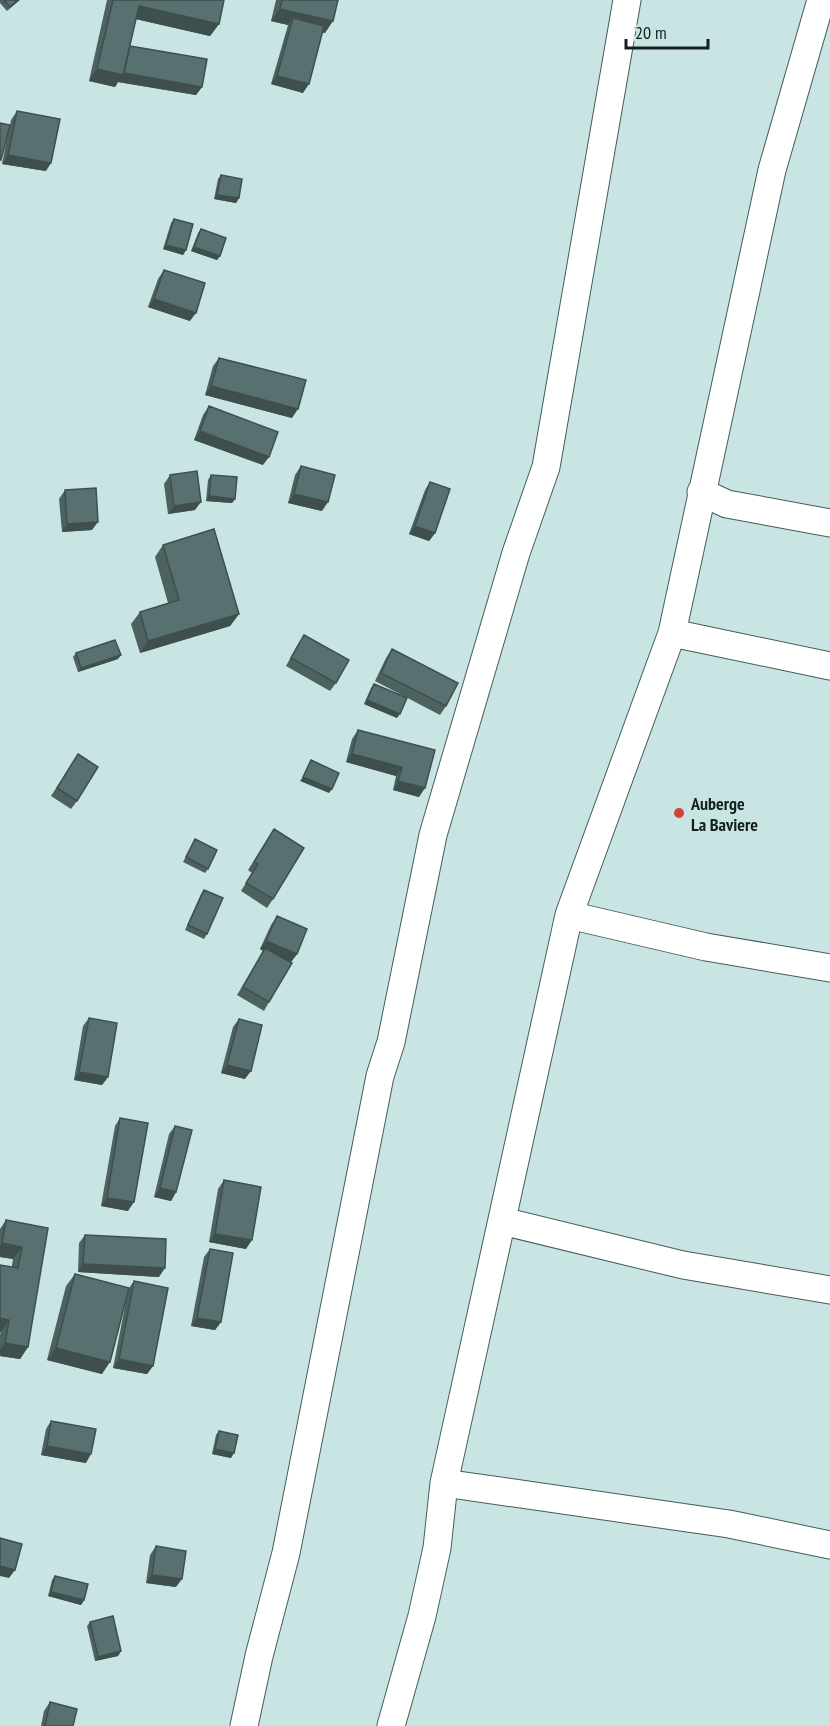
<svg xmlns="http://www.w3.org/2000/svg" width="830" height="1726" font-family="'PT Sans Narrow',sans-serif">
<rect width="100%" height="100%" fill="#c8e5e3"/>
<g fill="none" stroke-linecap="round" stroke-linejoin="round">
<defs>
<path id="street" d="M701,492L727,504L830,523
M672,633L830,666
M569,915L706,947L830,968
M502,1221L683,1265L830,1290
M444,1483L729,1524L830,1545
M244,1726L259,1656L286,1553L380,1076L391,1042L433,835L516,553L546,467L627,0
M391,1726L422,1616L437,1548L444,1483L569,915L672,633L772,170L821,0"/>
</defs>
<!-- street casing -->
<use href="#street" stroke="#435d5b" stroke-width="29"/>
<!-- street -->
<use href="#street" stroke="#fff" stroke-width="27"/>
</g>
<!-- wall -->
<path fill="#4c6160" d="M0,0H20L7,11L0,3Z
M107,0H224L219,24L210,36L136,19L130,46L202,87L196,95L118,82L115,87L89,81Z
M276,0H338L325,33L322,32L303,93L271,84L288,25L271,21Z
M17,111L46,171L2,164L8,133L0,162V123L10,125L11,120Z
M221,175L239,198L236,203L214,199L218,179Z
M174,219L186,250L183,255L163,249L171,223Z
M201,229L220,256L217,260L191,251L198,233Z
M164,270L190,321L148,307L158,279Z
M219,358L292,418L205,395L213,366Z
M209,406L263,465L194,440L203,415Z
M301,466L322,511L288,503L295,475Z
M170,475L195,510L168,514L164,484Z
M211,475L235,499L232,503L206,501L208,480Z
M430,482L435,533L429,541L409,534L425,490Z
M65,490L92,530L62,532L59,499Z
M163,545L239,614L230,626L140,653L131,624L140,612L168,603L155,557Z
M304,635L336,683L330,691L286,666L298,644Z
M392,649L446,706L440,715L375,681L386,658Z
M76,653L118,659L78,672L73,657Z
M374,684L397,718L364,704L371,688Z
M358,730L435,750L419,797L393,790L396,776L346,762L352,739Z
M78,754L77,801L71,809L51,796Z
M274,829L273,899L267,908L241,891L252,873L248,870Z
M195,839L208,869L205,873L183,862Z
M204,890L207,934L204,939L185,930L201,894Z
M277,916L297,954L291,962L269,1002L264,1011L237,995L263,951L260,949L271,925Z
M89,1018L108,1077L102,1085L74,1080L83,1026Z
M239,1019L245,1079L221,1073L233,1027Z
M120,1118L128,1211L101,1206L115,1126Z
M175,1126L176,1192L171,1201L154,1197L169,1134Z
M224,1180L246,1249L209,1242L218,1189Z
M6,1220L48,1228L28,1347L20,1359L0,1356V1335L13,1259L0,1257V1229Z
M85,1235L159,1277L78,1272L79,1243Z
M210,1249L221,1322L215,1330L191,1326L204,1257Z
M75,1274L129,1288L134,1281L153,1366L147,1374L113,1368L126,1301L102,1374L47,1360L66,1286Z
M51,1421L86,1463L41,1455L46,1429Z
M219,1431L231,1458L212,1454L216,1435Z
M156,1546L176,1587L146,1583L150,1555Z
M55,1576L84,1600L81,1605L48,1596L52,1580Z
M90,1622L121,1651L118,1656L95,1661L87,1626Z
M50,1702L73,1726H41L44,1711Z"/>
<!-- shaded-wall -->
<path fill="#3e4f4e" d="M139,6L219,24L210,36L131,18Z
M280,9L333,21L325,33L291,25L293,18L288,25L271,21Z
M97,69L124,73L202,87L196,95L118,82L115,87L89,81Z
M277,76L309,84L303,93L271,84Z
M8,155L51,163L46,171L2,164Z
M217,195L239,198L236,203L214,199Z
M166,245L186,250L183,255L163,249Z
M194,247L220,256L217,260L191,251Z
M154,299L196,313L190,321L148,307Z
M211,386L298,409L292,418L205,395Z
M200,431L269,457L263,465L194,440Z
M294,494L328,502L322,511L288,503Z
M209,496L235,499L232,503L206,501Z
M201,502L195,510L168,514L174,506Z
M98,522L92,530L62,532L67,524Z
M415,526L435,533L429,541L409,534Z
M239,614L230,626L140,653L148,641Z
M121,655L118,659L78,672L81,668Z
M367,700L400,714L397,718L364,704Z
M352,754L402,767L396,776L346,762Z
M303,777L332,789L329,793L300,781Z
M398,781L425,788L419,797L393,790Z
M266,941L297,954L291,962L260,949Z
M227,1065L251,1071L245,1079L221,1073Z
M79,1072L108,1077L102,1085L74,1080Z
M160,1188L176,1192L171,1201L154,1197Z
M107,1198L134,1202L128,1211L101,1206Z
M215,1234L252,1240L246,1249L209,1242Z
M2,1243L22,1247L13,1259L0,1257V1246Z
M83,1264L165,1268L159,1277L78,1272Z
M0,1318L9,1320L1,1332H0Z
M197,1318L221,1322L215,1330L191,1326Z
M5,1343L28,1347L20,1359L0,1356V1350Z
M56,1348L110,1362L102,1374L47,1360Z
M119,1359L153,1366L147,1374L113,1368Z
M47,1446L91,1454L86,1463L41,1455Z
M215,1449L234,1453L231,1458L212,1454Z
M0,1566L15,1570L9,1578L0,1576Z
M152,1575L182,1579L176,1587L146,1583Z
M51,1592L84,1600L81,1605L48,1596Z
M121,1651L118,1656L95,1661L98,1657Z"/>
<!-- building -->
<path fill="#587170" stroke="#3e4f4e" stroke-width="1.5" d="M4,0H18L10,7Z
M113,0H224L219,24L139,6L123,75L97,69Z
M282,0H338L333,21L280,9Z
M293,18L324,26L309,84L277,76Z
M130,46L207,59L202,87L124,73Z
M17,111L60,119L51,163L8,155Z
M0,123L10,125L1,160L0,159Z
M221,175L242,179L239,198L217,195Z
M174,219L193,224L186,250L166,245Z
M201,229L226,238L220,256L194,247Z
M164,270L205,283L196,313L154,299Z
M219,358L306,380L298,409L211,386Z
M209,406L278,432L269,457L200,431Z
M301,466L335,475L328,502L294,494Z
M197,471L201,502L174,506L170,475Z
M211,475L237,477L235,499L209,496Z
M430,482L450,489L435,533L415,526Z
M96,488L98,522L67,524L65,490Z
M214,529L239,614L148,641L140,612L179,600L163,545Z
M304,635L349,660L336,683L291,658Z
M115,640L121,655L81,668L76,653Z
M392,649L458,683L446,706L381,673Z
M374,684L407,698L400,714L367,700Z
M358,730L435,750L425,788L398,781L402,767L352,754Z
M78,754L98,767L77,801L57,788Z
M311,760L339,773L332,789L303,777Z
M274,829L304,848L273,899L246,883L258,864L254,862Z
M195,839L217,850L208,869L186,857Z
M204,890L223,898L207,934L188,925Z
M277,916L307,929L297,954L266,941Z
M265,948L292,963L269,1002L243,987Z
M89,1018L117,1023L108,1077L79,1072Z
M239,1019L262,1025L251,1071L227,1065Z
M120,1118L148,1123L134,1202L107,1198Z
M175,1126L192,1130L176,1192L160,1188Z
M224,1180L261,1187L252,1240L215,1234Z
M6,1220L48,1228L28,1347L5,1343L9,1320L0,1318V1265L18,1268L22,1247L2,1243Z
M85,1235L166,1239L165,1268L83,1264Z
M210,1249L233,1253L221,1322L197,1318Z
M75,1274L129,1288L110,1362L56,1348Z
M134,1281L168,1288L153,1366L119,1359Z
M51,1421L96,1429L91,1454L47,1446Z
M219,1431L238,1435L234,1453L215,1449Z
M0,1538L22,1544L15,1570L0,1566Z
M156,1546L186,1551L182,1579L152,1575Z
M55,1576L88,1584L84,1600L51,1592Z
M113,1616L121,1651L98,1657L90,1622Z
M50,1702L77,1709L73,1726H45Z"/>
<!-- markers -->
<circle fill="#d04336" stroke="#c8e5e3" stroke-width="2" cx="679" cy="813" r="6"/>
<g text-anchor="middle" dominant-baseline="central" stroke-width="6" stroke-linejoin="round" paint-order="stroke">
<!-- poi labels -->
<g font-size="18" font-weight="bold" fill="#141f1e" stroke="#c8e5e3" text-anchor="start">
<text x="691" y="803">Auberge<tspan x="691" dy="21">La Baviere</tspan></text>
</g>
</g>
<!-- scale -->
<path d="M626 39v9h82v-9" fill="none" stroke="#141f1e" stroke-width="3"/>
<text x="635" y="39" font-size="18" fill="#141f1e" stroke="#c8e5e3" stroke-width="4.5" paint-order="stroke">20 m</text>
</svg>
